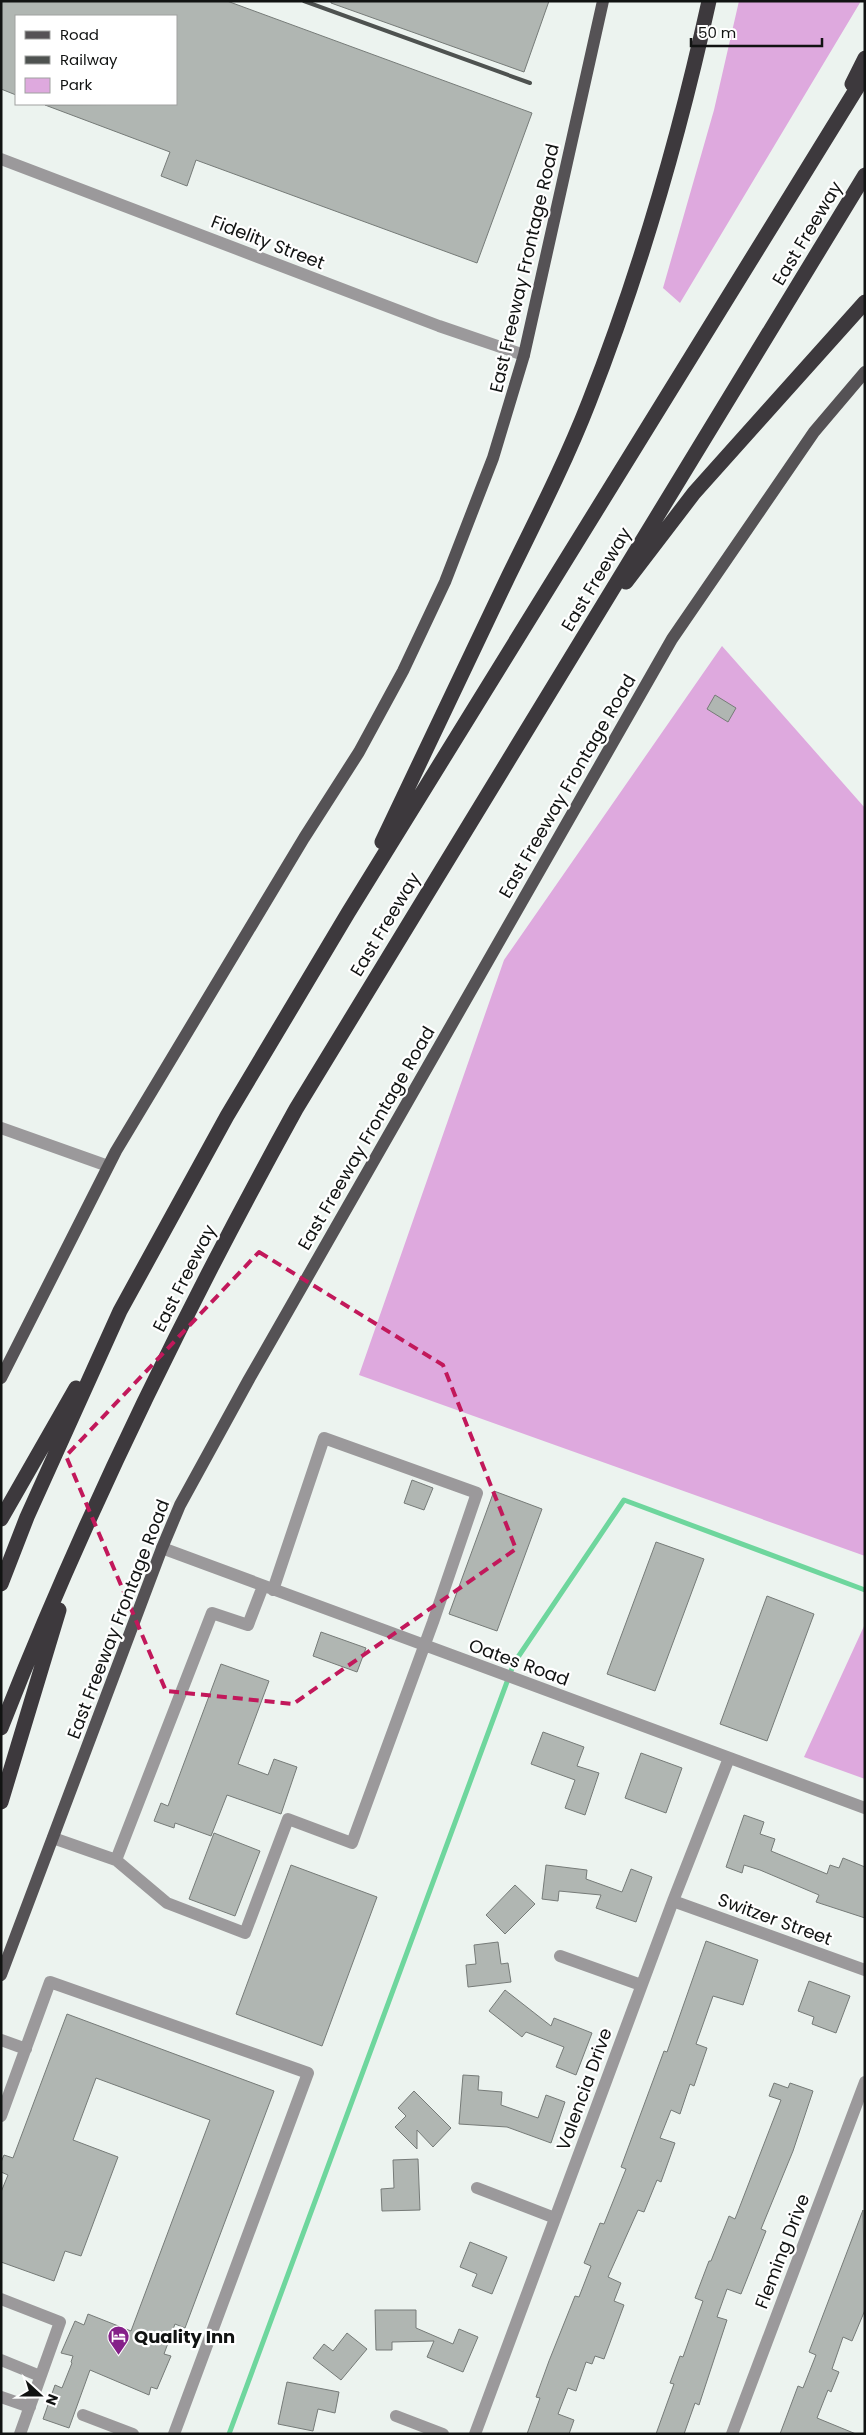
<svg xmlns="http://www.w3.org/2000/svg" width="866" height="2435" font-family="Poppins,sans-serif">
<rect width="100%" height="100%" fill="#ecf3ef"/>
<!-- green -->
<path fill="#dea9de" d="M739,1H861L680,303L663,288L714,110Z
M722,646L865,808V1556L359,1375L504,960Z
M865,1624V1779L804,1757Z"/>
<g fill="none" stroke-linecap="round" stroke-linejoin="round">
<!-- stream -->
<path stroke="#6ed69d" stroke-width="5" d="M229,2434L514,1663L624,1500L865,1590"/>
</g>
<!-- building -->
<path fill="#b0b6b2" stroke="#767b78" d="M1,1H227L532,113L477,263L196,160L187,186L161,176L170,152L45,105L176,104V16H16V95L1,89Z
M331,1H549L524,72L331,3Z
M715,695L736,708L728,722L707,709Z
M412,1480L433,1488L424,1510L404,1503Z
M494,1491L542,1509L497,1631L449,1614Z
M656,1542L704,1559L655,1691L607,1674Z
M767,1596L814,1614L767,1741L720,1724Z
M321,1632L366,1648L357,1672L313,1656Z
M221,1664L269,1681L238,1764L268,1775L274,1759L297,1767L281,1814L227,1795L211,1836L175,1823L174,1828L154,1821L161,1803L168,1806Z
M543,1732L584,1747L577,1766L599,1773L585,1815L565,1808L575,1780L531,1764Z
M641,1753L682,1768L666,1813L625,1798Z
M744,1815L764,1822L760,1834L775,1839L771,1851L827,1874L830,1865L839,1868L843,1858L865,1867V1918L816,1902L819,1895L760,1870L744,1865L742,1873L726,1867Z
M214,1833L260,1851L235,1916L189,1899Z
M291,1865L377,1897L322,2046L236,2014Z
M546,1865L587,1870L586,1879L622,1892L631,1869L652,1877L636,1922L596,1908L601,1895L559,1891L558,1901L542,1899Z
M515,1885L535,1904L505,1934L486,1915Z
M706,1941L758,1960L743,2005L713,1996L696,2044L707,2048L694,2086L690,2084L680,2114L671,2110L660,2138L675,2143L661,2182L657,2180L644,2212L638,2210L608,2277L621,2283L614,2301L624,2305L604,2359L595,2356L592,2364L586,2362L576,2391L568,2388L558,2414L574,2420L569,2434H527L540,2398L536,2397L549,2361L575,2296L579,2297L591,2266L584,2263L600,2223L604,2224L626,2169L621,2167L664,2051L667,2052Z
M498,1942L501,1964L508,1963L511,1982L468,1987L466,1965L476,1964L474,1945Z
M809,1981L850,1996L836,2033L812,2024L814,2017L798,2011Z
M505,1990L551,2026L554,2018L592,2033L576,2075L556,2067L564,2047L526,2032L522,2037L489,2011Z
M67,2014L274,2091L185,2328L175,2324L164,2354L171,2356L157,2389L151,2387L149,2395L90,2370L69,2428L43,2419L55,2385L62,2388L72,2363L71,2362L73,2356L61,2353L75,2321L84,2325L88,2314L131,2331L210,2120L96,2078L73,2140L118,2157L81,2256L65,2251L54,2281L1,2262V2192L8,2175L1,2172V2162L4,2155L13,2158Z
M463,2075L479,2076L478,2090L502,2092L501,2105L538,2118L546,2095L565,2102L551,2143L507,2127L459,2124Z
M774,2083L788,2088L790,2083L813,2091L793,2151L761,2229L766,2231L741,2294L727,2289L717,2317L727,2320L699,2405L695,2403L684,2434H656L674,2384L670,2383L680,2356L683,2357L703,2301L695,2298L709,2261H711L729,2216L735,2219L781,2100L769,2096Z
M414,2091L451,2128L433,2147L417,2130V2149L395,2127L406,2116L398,2108Z
M418,2159L420,2210L382,2211L381,2189L394,2188L393,2160Z
M863,2210L865,2310L852,2341L843,2337L832,2369L839,2372L831,2392L828,2390L817,2418L856,2434H780L798,2386L803,2388L816,2355L809,2352Z
M470,2242L507,2257L492,2294L472,2286L477,2274L460,2267Z
M375,2310H416V2328L453,2344L459,2329L478,2337L463,2372L427,2357L434,2341L392,2342V2350H376Z
M347,2333L367,2349L341,2380L313,2358L324,2344L333,2351Z
M287,2382L339,2392L335,2413L318,2409L313,2431L278,2424Z"/>
<g fill="none" stroke-linecap="round" stroke-linejoin="round">
<!-- minor -->
<path stroke="#9b999b" stroke-width="12" d="M1,159L439,326L524,355
M1,1128L108,1166
M162,1548L865,1808
M53,1838L116,1860L212,1613L248,1625L263,1586
M116,1860L167,1903L245,1933L288,1819L352,1843L433,1622L477,1493L324,1438L273,1590
M673,1901L865,1970
M560,1956L641,1985
M1,2040L26,2049
M1,2116L50,1982L308,2073L174,2434
M477,2188L555,2218
M1,2299L60,2322L20,2434
M1,2360L40,2376
M1,2397L30,2407
M83,2415L133,2434
M396,2416L443,2434
M475,2434L673,1901L729,1758
M732,2434L865,2082"/>
<!-- major -->
<path stroke="#555255" stroke-width="12" d="M1,1378L116,1151L304,838L359,752L403,671L445,582L493,458L524,355L603,1
M1,1975L162,1548L180,1505L248,1381L672,639L814,432L865,372"/>
<!-- highway -->
<path stroke="#3d393d" stroke-width="15" d="M852,84L865,58
M626,582L694,493L865,302
M382,842C424,753 467,664 509,575C537,518 566,461 589,402C640,272 679,137 709,1
M1,1519L76,1388
M1,1584L27,1517L120,1311L227,1116L348,913L865,75
M1,1728C85,1514 185,1310 296,1109L865,175
M1,1802L59,1610"/>
<!-- rail -->
<path stroke="#4e5250" stroke-width="4" d="M304,1L530,83"/>
</g>
<!-- marked area -->
<path fill="none" stroke="#c2185b" stroke-width="4" stroke-dasharray="10 6" stroke-linejoin="round" d="M259,1252L443,1365L516,1549L293,1704L166,1691L66,1456Z"/>
<!-- icons -->
<defs>
<symbol id="hotel-pin" viewBox="-11 -11 22 30"><path d="M0 17L-7.5 6A9.5 9.5 0 1 1 7.5 6Z" fill="#852089" stroke="#fff"/><path d="M-6-4.5h1.5V1H6V5H4.5V3h-9V5H-6ZM-4 0a1.8 1.8 0 1 1 3.6 0ZM.5 0V-2.5h3Q6-2.5 6 0Z" fill="#fff"/></symbol>
</defs>
<g fill-rule="evenodd">
<use href="#hotel-pin" x="106" y="2324" width="25" height="34"/>
</g>
<g text-anchor="middle" dominant-baseline="central" stroke-width="4.5" stroke-linejoin="round" paint-order="stroke">
<!-- street labels -->
<g font-size="18" fill="#111312" stroke="#fff">
<text transform="translate(807 233) rotate(-59)">East Freeway</text>
<text transform="translate(268 242) rotate(21)">Fidelity Street</text>
<text transform="translate(524 268) rotate(-77)">East Freeway Frontage Road</text>
<text transform="translate(596 579) rotate(-59)">East Freeway</text>
<text transform="translate(567 786) rotate(-60)">East Freeway Frontage Road</text>
<text transform="translate(385 924) rotate(-59)">East Freeway</text>
<text transform="translate(366 1138) rotate(-60)">East Freeway Frontage Road</text>
<text transform="translate(184 1278) rotate(-63)">East Freeway</text>
<text transform="translate(118 1619) rotate(-69)">East Freeway Frontage Road</text>
<text transform="translate(519 1662) rotate(20)">Oates Road</text>
<text transform="translate(775 1919) rotate(20)">Switzer Street</text>
<text transform="translate(584 2089) rotate(-70)">Valencia Drive</text>
<text transform="translate(782 2251) rotate(-69)">Fleming Drive</text>
</g>
<!-- poi labels -->
<g font-size="18" font-weight="bold" fill="#111312" stroke="#fff" text-anchor="start">
<text x="134" y="2336">Quality Inn</text>
</g>
</g>
<!-- border -->
<rect width="866" height="2435" fill="none" stroke="#111312" stroke-width="5"/>
<!-- legend -->
<rect x="15" y="15" width="162" height="90" fill="#ffffff" stroke="#a0a1a0"/>
<rect x="25" y="31" width="25" height="8" fill="#555255" stroke="#a0a1a0"/>
<text x="60" y="40" font-size="15" fill="#111312">Road</text>
<rect x="25" y="56" width="25" height="8" fill="#4e5250" stroke="#a0a1a0"/>
<text x="60" y="65" font-size="15" fill="#111312">Railway</text>
<rect x="25" y="78" width="25" height="15" fill="#dea9de" stroke="#a0a1a0"/>
<text x="60" y="90" font-size="15" fill="#111312">Park</text>
<!-- north arrow -->
<g transform="translate(40 2395) rotate(111)" stroke="#ffffff" stroke-width="4" paint-order="stroke">
<path d="M0-4L9 19L0 12L-9 19Z" fill="#111312"/>
<text y="-8" font-size="14" font-weight="bold" text-anchor="middle" fill="#111312">N</text>
</g>
<!-- scale -->
<path d="M691 38v8h131v-8" fill="none" stroke="#111312" stroke-width="2.5"/>
<text x="698" y="38" font-size="15" fill="#111312" stroke="#ffffff" stroke-width="4" paint-order="stroke">50 m</text>
</svg>
